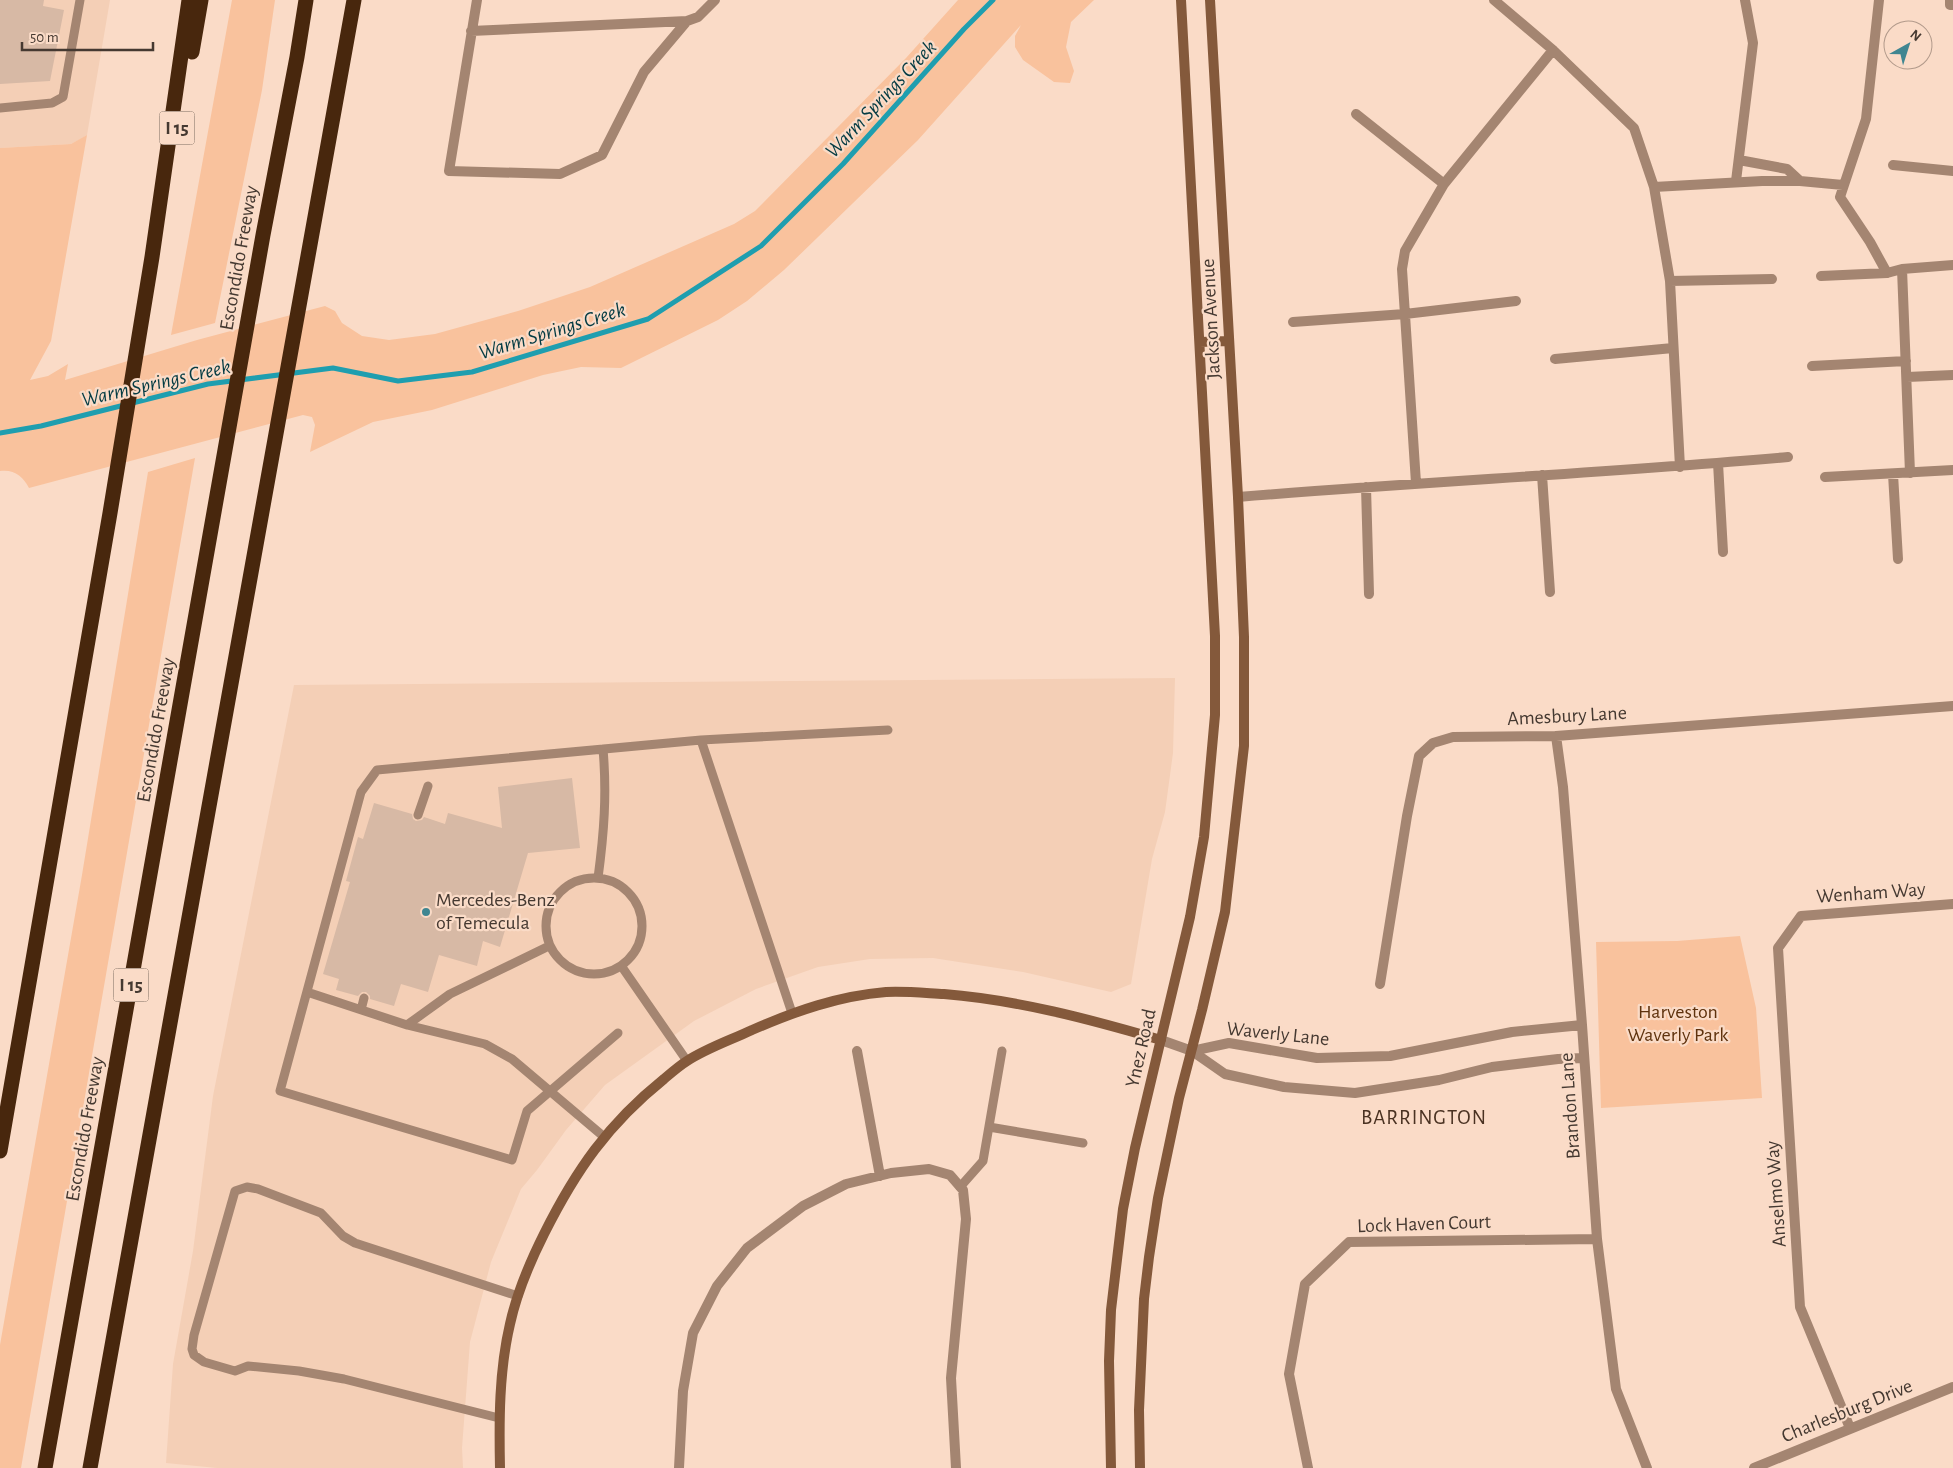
<svg xmlns="http://www.w3.org/2000/svg" width="1953" height="1468" font-family="'Alegreya Sans',sans-serif">
<rect width="100%" height="100%" fill="#fadbc7"/>
<!-- built -->
<path fill="#f4cfb6" d="M0,0H110L87,135L79,140L71,144L0,148Z
M1175,678L1173,753L1165,812L1152,859L1131,984L1111,992L1023,972L933,958L870,959L818,967L756,989L694,1021L605,1085L566,1130L537,1170L521,1189L491,1262L470,1342L462,1448L463,1468H217L166,1463L173,1364L193,1251L213,1096L294,685Z"/>
<!-- green -->
<path fill="#f9c29d" d="M232,0H275L262,90L215,323L171,335Z
M958,0H1094L1071,22L1066,47L1074,71L1070,83L1054,82L1023,60L1015,47V36L1021,25L918,140L784,270L747,301L718,320L621,368L581,367L543,375L432,410L373,422L310,452L315,425L312,417L303,415L29,488C23,476 14,469 0,471V148L71,144L87,135L51,341L30,380L48,376L68,364L65,380L197,340L325,306L335,311L342,323L362,336L389,340L435,334L518,311L590,287L734,224L755,211L906,58Z
M195,458L21,1468H0V1345L82,875L148,472Z
M1740,936L1756,1008L1762,1098L1601,1108L1596,942L1677,941Z"/>
<g fill="none" stroke-linecap="round" stroke-linejoin="round">
<!-- stream -->
<path stroke="#1f9eaf" stroke-width="5" d="M0,433L41,426L208,384L333,368L398,381L472,372L648,319L761,246L843,164L964,29L993,0"/>
</g>
<!-- building -->
<path fill="#d7b9a5" d="M0,0H44L43,6L64,10L50,81L0,84Z
M572,778L580,848L528,853L500,947L483,941L477,966L439,955L428,992L401,984L394,1006L370,999V996L366,992H362L358,996L336,990L339,979L323,974L350,882L346,881L358,837L363,839L374,803L412,814L413,819L416,821L422,820L424,817L445,824L448,813L502,828L498,787Z"/>
<g fill="none" stroke-linecap="round" stroke-linejoin="round">
<!-- lane -->
<path stroke="#a48571" stroke-width="9" d="M0,108L52,103L63,97L80,0
M701,740L888,730
M418,815L428,786
M546 926a48 48 0 1 1 96 0a48 48 0 1 1-96 0Z
M598,878C604,833 607,794 603,749
M622,967L687,1061
M307,992L407,1025L450,994L549,946
M361,1010L364,998
M407,1025L485,1044L512,1059L603,1136
M618,1033L527,1111L512,1160L280,1091L361,792L377,770L701,740L792,1013
M989,1127L1083,1143
M960,1187L983,1161L1002,1051
M499,1418L344,1379L299,1371L248,1366L235,1371L204,1362L194,1355L192,1349L194,1335L235,1191L247,1187L258,1189L321,1213L343,1236L355,1243L518,1296"/>
<!-- street -->
<path stroke="#a48571" stroke-width="10" d="M477,0L449,171L560,174L602,155L644,72L687,21
M1494,0L1553,50L1634,128L1654,187L1670,281L1680,467
M1879,0L1866,119L1840,197L1870,242L1887,273
M1950,0V5H1953
M471,31L687,21L698,17L715,0
M1356,114L1444,184
M1739,160L1787,169L1800,181
M1893,165L1953,171
M1736,181L1753,43L1745,0
M1654,187L1762,181H1800L1843,185
M1902,269L1910,473
M1821,276L1887,273L1902,269L1953,265
M1670,281L1772,279
M1293,322L1405,314L1516,301
M1555,359L1673,348
M1812,366L1906,361
M1907,377L1953,375
M1718,463L1723,552
M1893,474L1898,559
M1542,475L1550,592
M1825,477L1953,470
M1416,483L1402,269L1405,251L1444,184L1553,50
M1366,487L1369,594
M1238,497C1421,482 1605,473 1788,457
M1556,736L1563,787L1582,1025L1597,1239L1616,1389L1647,1468
M1380,984L1407,816L1419,756L1433,743L1453,737L1556,736L1953,706
M1161,1040L1192,1051L1225,1074L1284,1087L1355,1093L1439,1080L1492,1067L1558,1059L1584,1058
M857,1051L880,1176
M1192,1051L1229,1043L1317,1058L1390,1056L1512,1032L1582,1025
M1850,1428L1800,1307L1778,948L1801,916L1953,904
M679,1468L683,1391L693,1333L717,1286L747,1248L803,1206L846,1184L891,1173L929,1169L950,1175L963,1190L966,1219L951,1378L956,1468
M1308,1468L1289,1374L1305,1284L1349,1242L1597,1239
M1754,1468L1953,1387"/>
<!-- secondary -->
<path stroke="#84593b" stroke-width="10" d="M1200,342L1229,341
M500,1468C499,1420 499,1371 510,1324C517,1292 530,1262 544,1234C576,1170 608,1124 664,1079C671,1073 679,1066 687,1061C707,1048 731,1040 752,1030C796,1011 838,996 886,992C905,991 925,993 944,994C1018,1000 1089,1019 1161,1040
M1111,1468L1109,1361L1111,1310L1123,1209L1135,1148L1190,917L1204,837L1215,715V636L1181,0
M1140,1468L1139,1410L1144,1299L1149,1257L1158,1198L1179,1098L1202,1010L1225,912L1244,746V637L1238,497L1210,0"/>
<!-- highway -->
<path stroke="#48270d" stroke-width="15" d="M192,52L201,0
M0,1151L110,513L152,257L189,0
M45,1468L263,235L297,57L306,0
M90,1468L354,0"/>
</g>
<!-- markers -->
<circle fill="#408691" stroke="#fadbc7" stroke-width="2" cx="426" cy="912" r="5"/>
<g text-anchor="middle" dominant-baseline="central" stroke-width="4.5" stroke-linejoin="round" paint-order="stroke">
<!-- shield labels -->
<g fill="#fadbc7" stroke="#7b6a5e" stroke-width="1">
<rect x="159.5" y="111.5" width="35" height="33" rx="4"/>
<rect x="113.5" y="968.5" width="35" height="33" rx="4"/>
</g>
<g font-size="19" font-weight="bold" fill="#453931">
<text x="177" y="128">I 15</text>
<text x="131" y="985">I 15</text>
</g>
<!-- street labels -->
<g font-size="20" fill="#453931" stroke="#fadbc7">
<text transform="translate(239 258) rotate(-80)">Escondido Freeway</text>
<text transform="translate(1211 319) rotate(-93)">Jackson Avenue</text>
<text transform="translate(1567 716) rotate(-3)">Amesbury Lane</text>
<text transform="translate(156 730) rotate(-80)">Escondido Freeway</text>
<text transform="translate(1871 893) rotate(-4)">Wenham Way</text>
<text transform="translate(1278 1034) rotate(6)">Waverly Lane</text>
<text transform="translate(1141 1048) rotate(-77)">Ynez Road</text>
<text transform="translate(1570 1106) rotate(-94)">Brandon Lane</text>
<text transform="translate(85 1129) rotate(-80)">Escondido Freeway</text>
<text transform="translate(1776 1194) rotate(-94)">Anselmo Way</text>
<text transform="translate(1424 1224) rotate(-2)">Lock Haven Court</text>
<text transform="translate(1847 1411) rotate(-22)">Charlesburg Drive</text>
</g>
<!-- poi labels -->
<g font-size="20" fill="#453931" stroke="#fadbc7" text-anchor="start">
<text x="436" y="900">Mercedes-Benz<tspan x="436" dy="23">of Temecula</tspan></text>
</g>
<!-- park labels -->
<g font-size="20" fill="#5f320d" stroke="#fadbc7">
<text x="1678" y="1012">Harveston<tspan x="1678" dy="23">Waverly Park</tspan></text>
</g>
<!-- water labels -->
<g font-size="21" font-style="italic" fill="#043b43" stroke="#fadbc7">
<text transform="translate(881 99) rotate(-47)">Warm Springs Creek</text>
<text transform="translate(552 331) rotate(-17)">Warm Springs Creek</text>
<text transform="translate(156 383) rotate(-13)">Warm Springs Creek</text>
</g>
<!-- neighbourhood labels -->
<g font-size="21" letter-spacing="1" fill="#4a3222" stroke="#fadbc7">
<text x="1424" y="1117">BARRINGTON</text>
</g>
</g>
<!-- north arrow -->
<g transform="translate(1908 45) rotate(39)"><circle r="24" fill="#fadbc7" stroke="#b29a8b"/>
<path d="M0-4L9 19L0 12L-9 19Z" fill="#408691"/>
<text y="-8" font-size="14" font-weight="bold" text-anchor="middle" fill="#453931">N</text>
</g>
<!-- scale -->
<path d="M22 42v8h131v-8" fill="none" stroke="#453931" stroke-width="2.5"/>
<text x="30" y="42" font-size="15" fill="#453931" stroke="#fadbc7" stroke-width="4" paint-order="stroke">50 m</text>
</svg>
